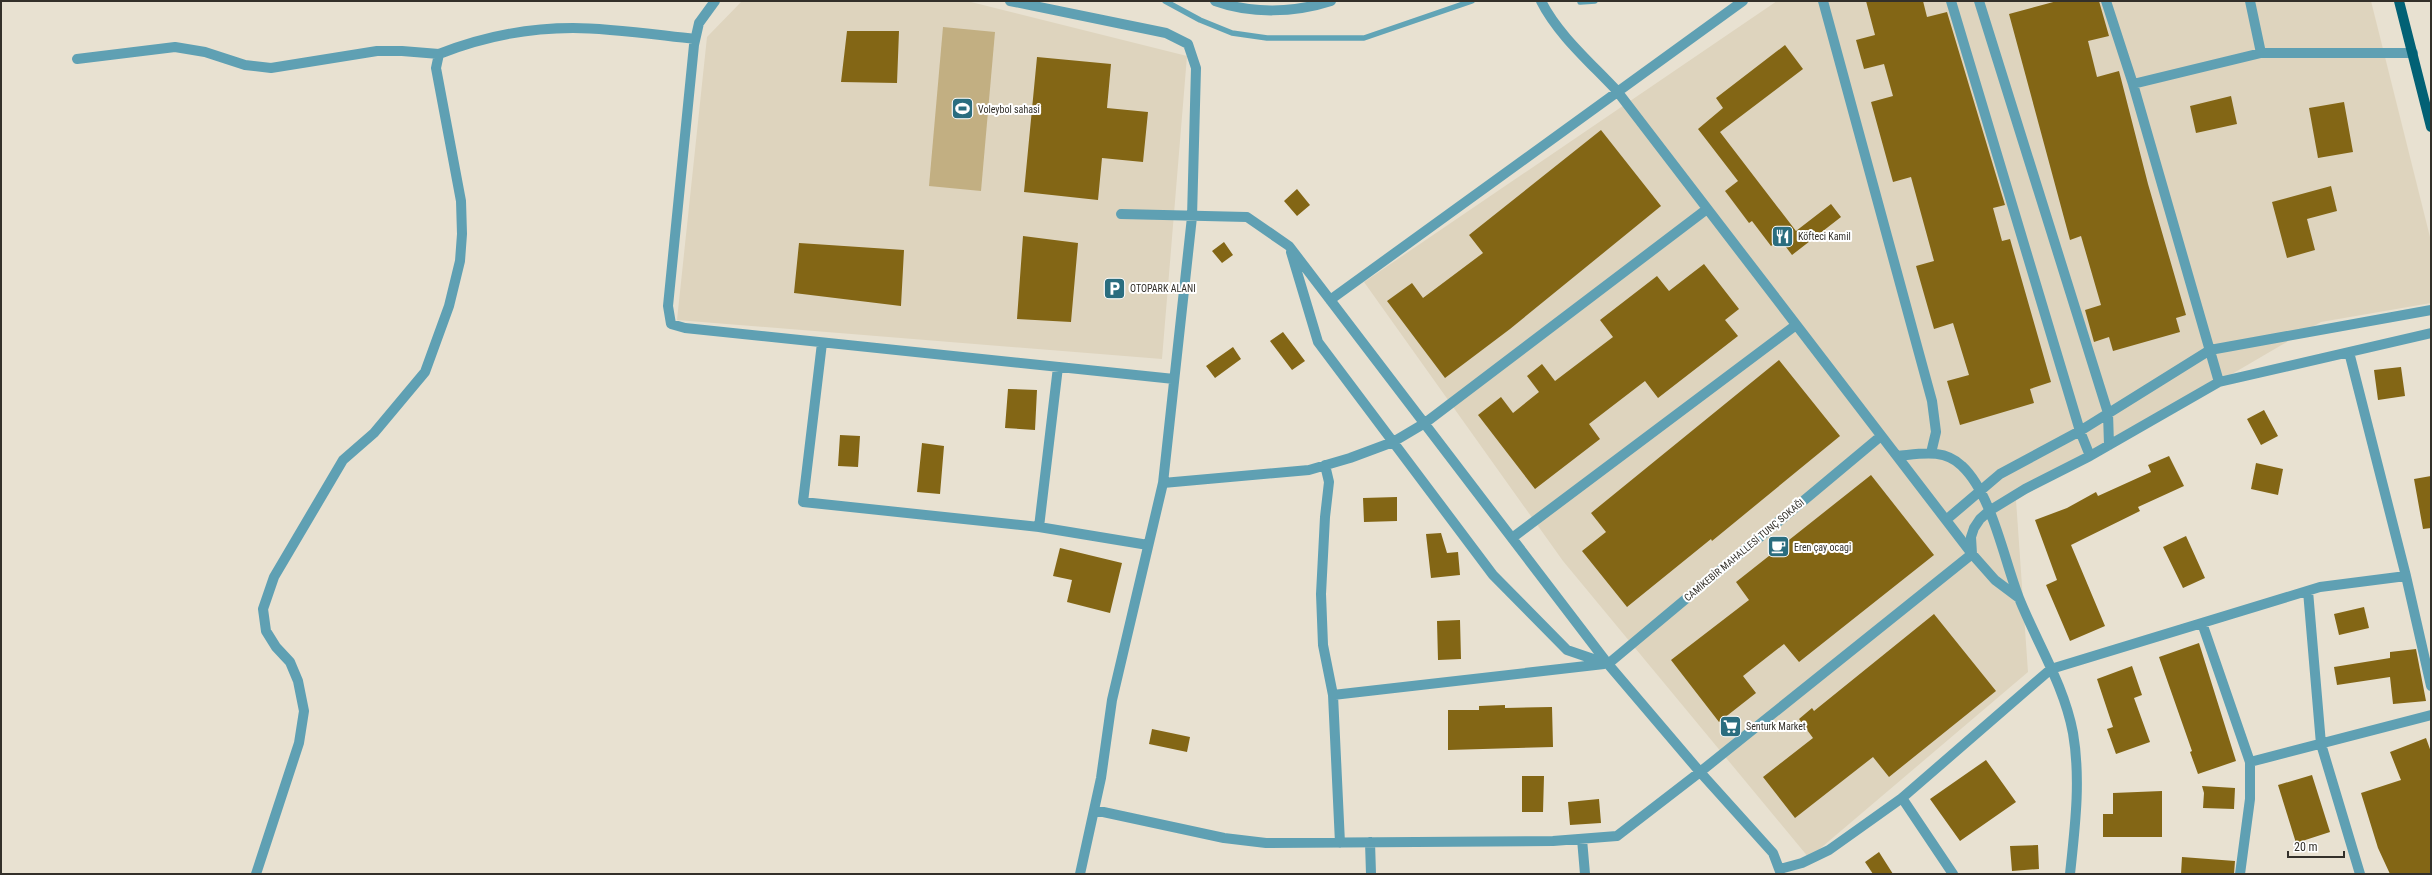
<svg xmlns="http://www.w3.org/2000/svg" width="2432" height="875" font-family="'Roboto Condensed',sans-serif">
<rect width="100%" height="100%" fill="#e8e1d1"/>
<!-- built -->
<path fill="#ded4be" d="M742,1H967L1187,56L1162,359L677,320L707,37Z
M1777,1H2371L2431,241V303L2321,322L2016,500L2028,672L1809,858L1563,561L1364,282Z"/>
<!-- green -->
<path fill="#c2af82" d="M943,27L995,32L981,191L929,186Z"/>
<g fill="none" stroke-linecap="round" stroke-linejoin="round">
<!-- stream -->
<path stroke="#61a4b6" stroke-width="5.5" d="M1165,1L1200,20L1232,33L1267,38H1364L1472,1
M1580,2L1595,1"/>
</g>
<!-- building -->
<path fill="#836615" d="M1866,1H1923L1927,17L1947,12L2005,205L1993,208L2002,241L2010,239L2051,382L2030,389L2034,403L1960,425L1947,381L1969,375L1953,323L1934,329L1916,266L1934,261L1911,177L1893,182L1871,102L1893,96L1884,64L1864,69L1856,40L1875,35Z
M2057,1H2099L2109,36L2088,41L2097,77L2119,71L2148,184L2186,315L2176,318L2180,332L2113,351L2109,337L2094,342L2085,310L2101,305L2081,236L2070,240L2009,14Z
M847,31H899L897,83L841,82Z
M1785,45L1803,69L1720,132L1796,231L1831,204L1841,217L1792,255L1780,239L1771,246L1752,221L1749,223L1725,191L1738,181L1698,129L1723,108L1716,98Z
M1037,57L1111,64L1107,108L1148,112L1143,162L1102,158L1098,200L1024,192Z
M2231,96L2237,124L2196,133L2190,106Z
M2344,102L2353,152L2318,158L2309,108Z
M1601,130L1661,206L1510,329L1445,378L1387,301L1412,283L1423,298L1483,253L1469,235Z
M2331,186L2337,211L2307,219L2315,250L2287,258L2272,202Z
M1297,189L1310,205L1297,216L1284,201Z
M1023,236L1078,243L1071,322L1017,319Z
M1224,242L1233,255L1222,263L1212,251Z
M799,243L904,250L901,306L794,293Z
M1704,264L1739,309L1725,320L1738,336L1658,398L1645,381L1589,424L1600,439L1535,489L1478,415L1501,397L1513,413L1539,392L1527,376L1542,364L1555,381L1613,337L1600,320L1657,276L1669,291Z
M1283,332L1305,361L1292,370L1270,341Z
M1233,347L1241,359L1215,378L1206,366Z
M1779,360L1840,436L1712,541L1711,539L1627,607L1582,551L1606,532L1591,513Z
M2401,367L2405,396L2378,400L2374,370Z
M1008,389L1037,390L1035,430L1005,428Z
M2264,410L2278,436L2261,445L2247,419Z
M840,435L860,436L858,467L838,466Z
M922,443L944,446L940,494L917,492Z
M2169,456L2184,486L2138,507L2140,511L2071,545L2105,626L2070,641L2046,585L2057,580L2035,520L2067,508L2096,492L2098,496L2151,472L2148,465Z
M2256,463L2283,469L2278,495L2251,489Z
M1871,475L1934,555L1799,662L1784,644L1743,676L1756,693L1719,722L1671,660L1749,600L1736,582Z
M2431,476V528L2423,529L2414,479Z
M1397,497V521L1364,522L1363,498Z
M1441,533L1447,553L1458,552L1460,575L1431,578L1426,534Z
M2186,536L2205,578L2183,588L2163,547Z
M1060,548L1122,563L1110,613L1067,602L1072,580L1053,576Z
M2364,607L2369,628L2339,635L2334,614Z
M1934,614L1996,691L1889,777L1873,757L1795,818L1763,777L1813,738L1799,719L1812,708L1814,711Z
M1460,620L1461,659L1438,660L1437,621Z
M2199,643L2236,761L2198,774L2190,752L2192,751L2159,657Z
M2416,649L2426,701L2393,704L2390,677L2337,685L2334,667L2390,658V652Z
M2132,666L2142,695L2134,698L2150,742L2116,754L2107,729L2113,727L2097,679Z
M1505,705V708L1552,707L1553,747L1448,750V710H1479V706Z
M1152,729L1190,737L1187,752L1149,744Z
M2426,738L2431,752V874H2390L2378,848L2361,793L2401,780L2390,752Z
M1986,760L2016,802L1960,841L1930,799Z
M2312,775L2330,832L2296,843L2278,785Z
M1522,776H1544L1543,812H1522Z
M2202,786L2235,788L2234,809L2203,808L2204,793Z
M2162,791V837H2103V814H2113V793Z
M1599,799L1601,823L1570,825L1568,802Z
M2038,845L2039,869L2012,871L2010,846Z
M1879,852L1893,874H1873L1865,862Z
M2182,857L2235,861L2234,874H2181Z"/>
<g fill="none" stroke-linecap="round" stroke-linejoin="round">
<!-- minor -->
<path stroke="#5fa0b3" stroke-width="10" d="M715,1L699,23L694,45L668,306L671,324L685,328L1174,379
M1010,1L1166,33L1188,44L1196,68L1192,217L1163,483L1112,700L1101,778L1080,874
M1215,1C1251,14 1294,13 1331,1
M1541,1C1558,35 1591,63 1617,91L1972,554L1995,580L2019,598
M1823,1L1932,401L1936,432L1931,453
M1951,1L2080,431L2090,456
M1979,1L2108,413L2109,445
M2106,1L2133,84L2219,382
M2250,1L2261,53
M77,59L175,47L205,52L245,65L271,68L377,51H402L439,54
M2133,84L2261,53H2413
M1121,214L1247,217L1289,246L1608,664L1700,772L1773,853L1781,874
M1291,252L1318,342L1493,575L1567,650L1608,664
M1330,300L1743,1
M822,343L803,502L1039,527L1148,545
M2349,352L2406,576L2431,686
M1897,456C1920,454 1944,448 1962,466C1992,494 2004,560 2019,598C2037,643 2064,685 2073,733C2081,780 2075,827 2070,874
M1325,465L1329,482L1325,517L1321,594L1323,645L1333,695L1340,843
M1163,483L1309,470L1350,458L1393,442L1425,423L1707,209
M1946,520L2000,474L2080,431L2210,350L2431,310
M1039,527L1058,367
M1512,538L1796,325
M2308,591L2321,744L2360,874
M2202,623L2250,762V799L2240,874
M1608,664L1881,436
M1333,695L1604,664
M2250,762L2431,715
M1902,798L1953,874
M1094,810L1224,838L1266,843L1553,841L1617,836L1700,772L1972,554L1971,537L1974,528L1980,519L1989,511L2025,489L2090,456L2219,382L2431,333
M1582,839L1585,874
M1370,842L1371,874
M1780,869L1802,863L1829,850L1902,798L2051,669L2320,587L2406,576
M256,874L299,743L304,711L298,681L290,662L276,647L266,631L263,609L274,577L343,460L374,433L425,372L449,306L460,261L462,234L461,201L436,68L439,54C482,37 527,28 573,28C611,28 657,35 695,39"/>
<!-- major -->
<path stroke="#026175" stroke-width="10" d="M2399,1L2431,127"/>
</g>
<!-- icons -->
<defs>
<symbol id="stadium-square" viewBox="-11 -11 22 22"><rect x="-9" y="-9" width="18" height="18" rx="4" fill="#2a6d7f" stroke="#fff"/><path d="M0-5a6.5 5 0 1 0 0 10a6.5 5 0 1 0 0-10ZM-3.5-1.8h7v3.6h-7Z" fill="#fff"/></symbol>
<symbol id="restaurant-square" viewBox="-11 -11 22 22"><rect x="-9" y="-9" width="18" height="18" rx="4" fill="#2a6d7f" stroke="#fff"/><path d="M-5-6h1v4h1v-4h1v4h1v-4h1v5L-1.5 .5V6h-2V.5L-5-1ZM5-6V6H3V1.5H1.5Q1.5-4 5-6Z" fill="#fff"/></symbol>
<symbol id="parking-square" viewBox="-11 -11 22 22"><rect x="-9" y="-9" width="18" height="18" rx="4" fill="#2a6d7f" stroke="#fff"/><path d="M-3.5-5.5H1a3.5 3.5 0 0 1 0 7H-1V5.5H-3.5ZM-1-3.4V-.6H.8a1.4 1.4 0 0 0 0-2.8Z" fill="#fff"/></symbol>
<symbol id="cafe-square" viewBox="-11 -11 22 22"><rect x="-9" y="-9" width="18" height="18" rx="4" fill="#2a6d7f" stroke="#fff"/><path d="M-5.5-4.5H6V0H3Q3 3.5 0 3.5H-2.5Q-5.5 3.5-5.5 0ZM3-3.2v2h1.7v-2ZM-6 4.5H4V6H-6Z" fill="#fff"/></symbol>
<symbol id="supermarket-square" viewBox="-11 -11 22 22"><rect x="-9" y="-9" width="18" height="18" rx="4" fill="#2a6d7f" stroke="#fff"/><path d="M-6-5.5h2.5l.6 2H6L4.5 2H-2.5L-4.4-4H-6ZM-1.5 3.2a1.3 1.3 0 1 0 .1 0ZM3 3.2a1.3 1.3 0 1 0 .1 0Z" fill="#fff"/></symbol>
</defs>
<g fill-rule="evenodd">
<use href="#stadium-square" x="950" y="96" width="25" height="25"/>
<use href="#restaurant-square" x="1770" y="224" width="25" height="25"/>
<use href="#parking-square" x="1102" y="276" width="25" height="25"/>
<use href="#cafe-square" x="1766" y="534" width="25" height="25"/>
<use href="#supermarket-square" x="1718" y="714" width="25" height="25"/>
</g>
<g text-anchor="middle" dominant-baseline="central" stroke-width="4" stroke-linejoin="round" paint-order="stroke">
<!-- poi labels -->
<g font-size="10" fill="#33302a" stroke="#fff" text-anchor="start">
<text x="978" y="109">Voleybol sahasi</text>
<text x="1798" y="236">Köfteci Kamil</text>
<text x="1130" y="288">OTOPARK ALANI</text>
<text x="1794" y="547">Eren çay ocagi</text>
<text x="1746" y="726">Senturk Market</text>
</g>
<!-- street labels -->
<g font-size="10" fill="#33302a" stroke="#fff">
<text transform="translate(1744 550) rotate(-40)">CAMİKEBİR MAHALLESİ TUNÇ SOKAĞI</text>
</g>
</g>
<!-- border -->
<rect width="2432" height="875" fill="none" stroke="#33302a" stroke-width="4"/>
<!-- scale -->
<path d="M2288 851v6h56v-6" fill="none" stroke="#33302a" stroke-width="2"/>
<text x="2294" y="851" font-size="12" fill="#33302a" stroke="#ffffff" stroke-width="3" paint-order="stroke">20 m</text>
</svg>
